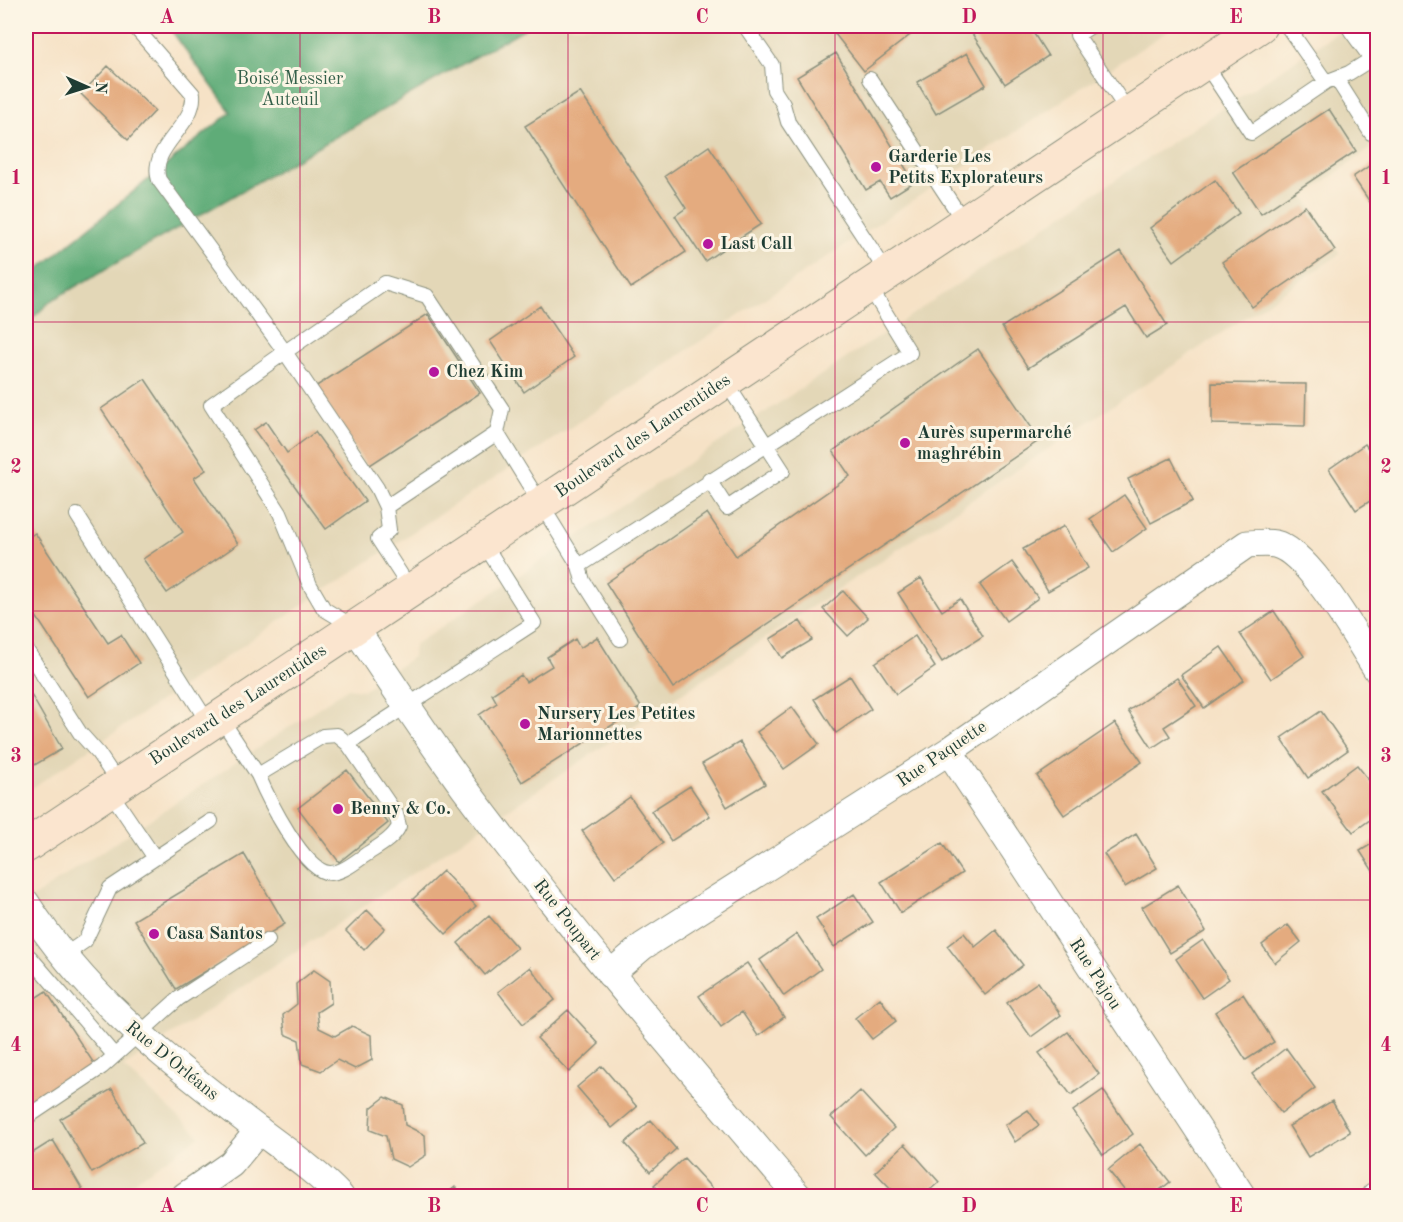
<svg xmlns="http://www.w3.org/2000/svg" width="1403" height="1222" font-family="'Old Standard TT',serif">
<rect width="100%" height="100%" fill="#fcf5e5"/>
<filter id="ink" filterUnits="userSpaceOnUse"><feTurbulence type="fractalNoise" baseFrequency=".0167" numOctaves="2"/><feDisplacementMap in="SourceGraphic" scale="12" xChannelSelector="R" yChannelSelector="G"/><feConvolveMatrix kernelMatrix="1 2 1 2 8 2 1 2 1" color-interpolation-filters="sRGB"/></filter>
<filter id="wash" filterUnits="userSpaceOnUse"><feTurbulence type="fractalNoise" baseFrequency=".008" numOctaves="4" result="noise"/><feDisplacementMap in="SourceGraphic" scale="24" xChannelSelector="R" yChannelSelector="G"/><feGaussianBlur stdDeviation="1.35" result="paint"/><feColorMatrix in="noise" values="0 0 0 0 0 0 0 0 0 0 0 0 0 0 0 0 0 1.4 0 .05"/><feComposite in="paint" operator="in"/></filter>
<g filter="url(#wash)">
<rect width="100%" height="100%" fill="#f6e2c6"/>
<!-- built -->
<path fill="#e3d7b7" d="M530,26H1175L291,613L26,792V324L52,300Z
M1347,26H1377V144L1304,196L1340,254L123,1067L200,1136L113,1196H26V902L348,688L363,690L413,657L414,645Z"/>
<!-- forest -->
<path fill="#5eac78" stroke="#3e7456" stroke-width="1.5" d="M168,26H529L52,300L26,324V279L231,112Z"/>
<g id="blocks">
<!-- building -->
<path fill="#e4ab7f" d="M846,26H903L910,35L864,71L835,34Z
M967,26H1029L1048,56L1005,84Z
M836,53L914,182L890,197L880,182L866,190L797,77Z
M967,53L986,85L936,114L917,82Z
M108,66L155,111L128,140L81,94Z
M580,92L686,252L631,288L525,126Z
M1329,109L1356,151L1261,214L1233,172Z
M709,146L761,224L705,261L675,216L686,208L665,176Z
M1378,160V210L1376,211L1353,177Z
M1215,180L1239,213L1174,261L1150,228Z
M1305,206L1335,250L1252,307L1222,262Z
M1121,251L1167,325L1146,338L1126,307L1028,368L1002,327Z
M540,306L574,357L524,392L490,341Z
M428,314L480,393L367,467L315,387Z
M978,349L1040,440L673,688L606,583L707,513L736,556L850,476L833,451Z
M145,379L206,470L194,478L238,544L167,593L143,559L183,532L101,409Z
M1212,383L1306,384L1305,426L1212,424Z
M266,422L287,453L315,432L365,501L326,529L254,430Z
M1365,444L1378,462V496L1356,510L1329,469Z
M1171,458L1193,501L1151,523L1128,479Z
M1124,495L1147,528L1113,552L1090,519Z
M1064,526L1088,568L1048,591L1023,549Z
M35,533L108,643L121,635L139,663L89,697L26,601V539Z
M1012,562L1038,598L1006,621L980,585Z
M921,578L942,611L960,599L983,636L942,662L898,593Z
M843,591L868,618L848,636L823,609Z
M1274,611L1304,656L1271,679L1240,634Z
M800,621L812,640L782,658L770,639Z
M915,636L935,667L896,694L875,663Z
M597,637L641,707L522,782L479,715L497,703L492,694L521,675L526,682L552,666L547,657L575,639L580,648Z
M1221,647L1244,680L1204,708L1181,675Z
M850,676L871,709L836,733L814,699Z
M1177,678L1196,706L1164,727L1170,736L1152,748L1128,711Z
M26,686L62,749L26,770Z
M792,707L819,744L784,769L757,732Z
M1321,711L1348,750L1308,778L1281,738Z
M1115,723L1142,762L1064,815L1037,776Z
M740,742L765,784L727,807L702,764Z
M1357,765L1378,792V814L1353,832L1322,791Z
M347,770L388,823L339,862L298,808Z
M690,786L710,816L671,841L651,811Z
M630,797L663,843L615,877L582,831Z
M1136,834L1157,868L1125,887L1104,854Z
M1378,840V879L1360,851Z
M942,843L962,873L901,913L881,882Z
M244,854L285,924L176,989L134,920Z
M443,871L476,906L446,934L413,899Z
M1178,885L1206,931L1170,953L1142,907Z
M854,894L873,922L834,947L816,919Z
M367,910L385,928L364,950L346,931Z
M489,916L517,948L485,975L458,943Z
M1288,925L1301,942L1275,963L1262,945Z
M996,930L1023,965L985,995L947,946L964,933L975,947Z
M797,934L821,969L784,996L760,960Z
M1203,940L1229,979L1202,998L1176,959Z
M747,963L784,1017L758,1036L742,1012L721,1027L699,996Z
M530,967L555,1000L523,1024L498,992Z
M314,970L330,981L331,1003L317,1012L319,1028L335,1036L352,1026L371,1035L372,1060L355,1069L337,1060L321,1071L302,1064L299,1040L285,1034L283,1015L297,1004L296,984Z
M1038,982L1061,1015L1031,1037L1007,1003Z
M46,991L95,1065L26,1111V1004Z
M1243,994L1274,1042L1246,1060L1215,1012Z
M880,998L896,1021L872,1039L855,1018Z
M568,1010L599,1044L569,1072L537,1038Z
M1068,1032L1099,1074L1071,1095L1039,1053Z
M1286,1048L1315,1088L1281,1113L1252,1074Z
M602,1066L637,1107L612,1128L577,1087Z
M112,1089L143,1143L92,1173L60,1119Z
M1103,1090L1133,1134L1103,1155L1073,1111Z
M860,1091L894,1128L865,1155L831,1117Z
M385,1097L403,1105L405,1125L425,1135L426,1155L408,1167L391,1159L386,1136L370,1130L371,1108Z
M1332,1101L1350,1132L1308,1157L1289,1126Z
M1028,1110L1039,1125L1015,1142L1005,1125Z
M651,1120L676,1149L650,1172L625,1143Z
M53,1140L85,1194L81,1196H26V1157Z
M905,1144L939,1182L923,1196H898L875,1172Z
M1140,1144L1170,1182L1152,1196H1129L1108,1170Z
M684,1158L718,1195L717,1196H664L654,1185Z
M455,1187L464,1196H444Z"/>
</g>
</g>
<g filter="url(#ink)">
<use href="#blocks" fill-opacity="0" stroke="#8a907d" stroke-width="1.5"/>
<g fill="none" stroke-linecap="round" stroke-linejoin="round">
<defs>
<path id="service" d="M134,26L193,94C196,126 148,147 159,180L285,352L211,405L280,513L310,585L324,609L354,627
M745,26L772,65L774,90L783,104L788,122L888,274
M1091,26L1077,35L1129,113
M1204,62L1251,133L1326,82L1287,26
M1336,78L1371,133
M870,79L964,222
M1328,81L1349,73L1378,55
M709,480L727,508L783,471L725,381
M386,507L377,488L285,352L385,283L427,296L502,409L497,433
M77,515L209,724
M579,566L583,581L620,639
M411,590L378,539L389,530L386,507L497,433L579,566L910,353L869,286
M26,649L80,733L98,753L119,784
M220,717L258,775L323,736L337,735L348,744L534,623L483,542
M258,775C267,796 305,875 331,873C343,872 354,863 364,856C375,848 393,840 399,826L396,814L348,744
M109,790L155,858
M63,956L85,941L110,888L211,821
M30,957L114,1055
M26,1118L102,1067L178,999L268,940"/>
<path id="minor" d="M355,628C391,682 427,737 465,789C570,930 685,1063 798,1196
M949,751L1242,1196
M26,903C87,998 161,1054 248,1122C280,1147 313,1168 340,1196
M610,974L643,946L949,751L1247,544C1255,544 1266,542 1275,544C1309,551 1358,641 1378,671
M185,1196L231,1164L259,1130
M1375,1196L1378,1195"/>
<path id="tertiary" d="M1359,26L1378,52"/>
<path id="secondary" d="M26,846L1260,26"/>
</defs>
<!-- service casing -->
<use href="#service" stroke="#8a907d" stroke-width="16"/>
<!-- minor casing -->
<use href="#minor" stroke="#8a907d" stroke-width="29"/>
<!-- tertiary casing -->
<use href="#tertiary" stroke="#8a907d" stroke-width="35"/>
<!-- secondary casing -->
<use href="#secondary" stroke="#8a907d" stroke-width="35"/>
<!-- service -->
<use href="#service" stroke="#fff" stroke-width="14"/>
<!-- minor -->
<use href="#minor" stroke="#fff" stroke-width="27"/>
<!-- tertiary -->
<use href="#tertiary" stroke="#fff" stroke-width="33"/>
<!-- secondary -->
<use href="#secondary" stroke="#fbe5cf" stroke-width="33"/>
</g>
</g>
<!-- grid -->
<path fill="none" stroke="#c2185b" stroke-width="1.5" stroke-opacity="0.55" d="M300,26V1196M568,26V1196M835,26V1196M1103,26V1196M26,322H1378M26,611H1378M26,900H1378"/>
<!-- markers -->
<g fill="#b5179e" stroke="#fcf5e5" stroke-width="2">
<circle cx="876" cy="167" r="6"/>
<circle cx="708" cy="244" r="6"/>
<circle cx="434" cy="372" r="6"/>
<circle cx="905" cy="443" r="6"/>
<circle cx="525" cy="724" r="6"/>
<circle cx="338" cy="809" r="6"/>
<circle cx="154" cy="934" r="6"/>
</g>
<g text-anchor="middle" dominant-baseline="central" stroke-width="6" stroke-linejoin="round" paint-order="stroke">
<!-- park labels -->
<g font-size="18" fill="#34604a" stroke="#fcf5e5">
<text x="290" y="79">Boisé Messier<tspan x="290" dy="21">Auteuil</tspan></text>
</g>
<!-- poi labels -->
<g font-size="18" font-weight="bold" fill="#1f3d34" stroke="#fcf5e5" text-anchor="start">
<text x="888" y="157">Garderie Les<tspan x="888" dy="21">Petits Explorateurs</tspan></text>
<text x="720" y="244">Last Call</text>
<text x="446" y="372">Chez Kim</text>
<text x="917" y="433">Aurès supermarché<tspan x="917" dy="21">maghrébin</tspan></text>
<text x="537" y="714">Nursery Les Petites<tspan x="537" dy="21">Marionnettes</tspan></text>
<text x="350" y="809">Benny &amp; Co.</text>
<text x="166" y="934">Casa Santos</text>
</g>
<!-- street labels -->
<g font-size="18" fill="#1f3d34" stroke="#fcf5e5">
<text transform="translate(643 436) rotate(-34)">Boulevard des Laurentides</text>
<text transform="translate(238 705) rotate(-33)">Boulevard des Laurentides</text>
<text transform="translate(942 754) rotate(-34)">Rue Paquette</text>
<text transform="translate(567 920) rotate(52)">Rue Poupart</text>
<text transform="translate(1095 974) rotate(57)">Rue Pajou</text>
<text transform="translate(172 1061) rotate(39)">Rue D'Orléans</text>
</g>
</g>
<!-- margin -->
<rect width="1403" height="1222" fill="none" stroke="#fcf5e5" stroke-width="66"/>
<!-- north arrow -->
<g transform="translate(87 87) rotate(93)" stroke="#fcf5e5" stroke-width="4.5" paint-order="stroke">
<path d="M0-4.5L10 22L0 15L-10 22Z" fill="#1f3d34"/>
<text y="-9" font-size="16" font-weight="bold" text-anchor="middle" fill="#1f3d34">N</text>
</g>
<rect x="33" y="33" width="1337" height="1156" fill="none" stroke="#c2185b" stroke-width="2"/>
<g font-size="20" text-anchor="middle" font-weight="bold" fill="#c2185b">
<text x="167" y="23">A</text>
<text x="434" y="23">B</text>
<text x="702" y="23">C</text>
<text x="969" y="23">D</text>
<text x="1236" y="23">E</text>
<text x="16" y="184">1</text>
<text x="1386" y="184">1</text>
<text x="16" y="473">2</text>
<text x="1386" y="473">2</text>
<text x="16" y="762">3</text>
<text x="1386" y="762">3</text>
<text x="16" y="1051">4</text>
<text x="1386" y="1051">4</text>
<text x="167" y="1212">A</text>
<text x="434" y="1212">B</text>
<text x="702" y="1212">C</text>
<text x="969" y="1212">D</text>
<text x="1236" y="1212">E</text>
</g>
</svg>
